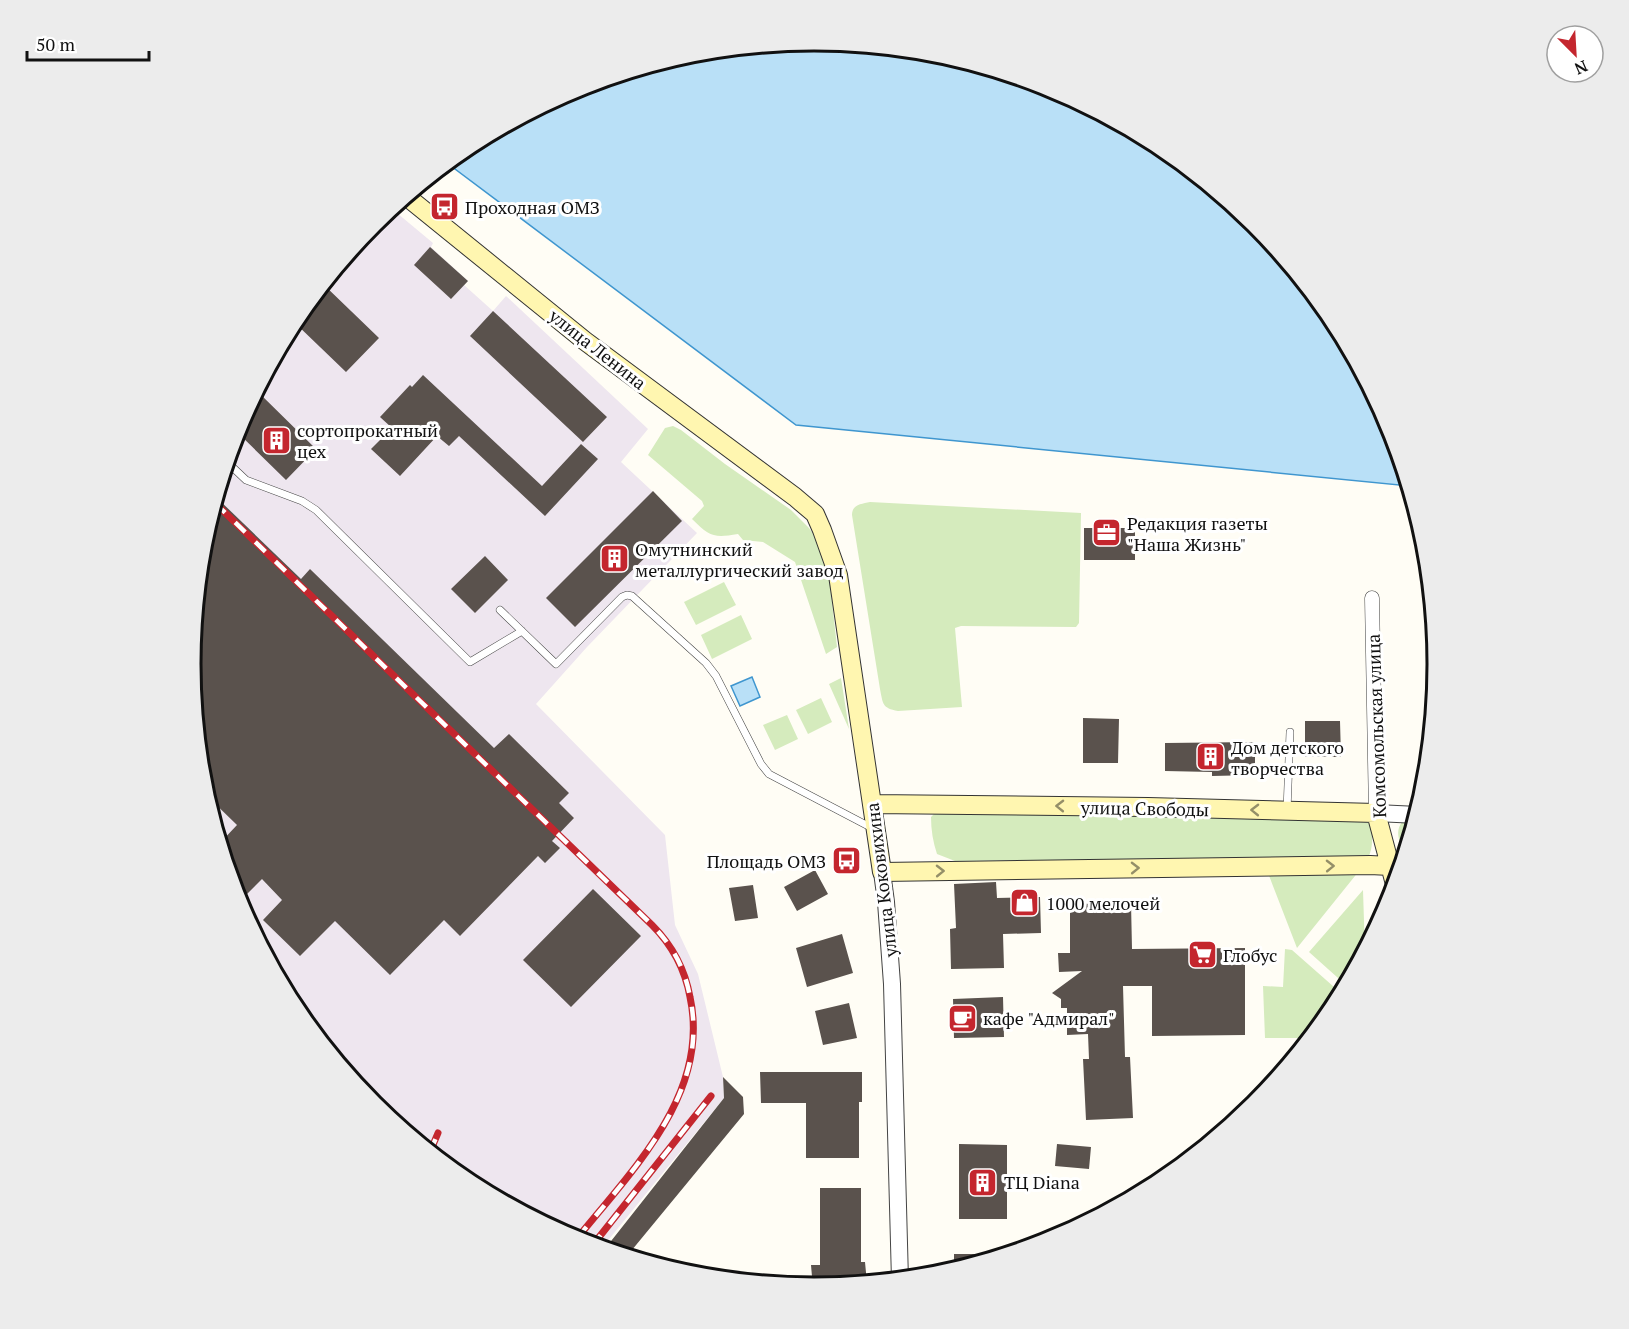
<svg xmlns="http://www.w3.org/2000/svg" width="1629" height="1329" font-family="'PT Serif',serif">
<rect width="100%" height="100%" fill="#fffdf5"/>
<!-- industrial -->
<path fill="#eee6ef" d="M391,208L433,243L431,247L468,281L464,285L493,311L506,296L648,429L621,462L697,533L587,647L536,704L665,835L675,925L698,974L723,1077L724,1098L601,1249L575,1241L468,1183L373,1105L295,1011L238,903L202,786L191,664L203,542L238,425L296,318L374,223Z"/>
<!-- green -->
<path fill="#d5ebbd" d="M673,426L681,430L725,464L791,510L809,528L818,541L828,566L837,647L826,654L795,562L763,542L743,540L738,534C714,538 710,537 692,519L704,506L702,501L648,455L665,428Z
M870,502L1081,513L1079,623L1076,627L961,626L955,628L962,707L898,711C882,708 883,704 880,689L852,515C852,504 862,504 870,502Z
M724,582L736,605L696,625L684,602Z
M741,615L752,639L712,659L701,635Z
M841,678L849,729L829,684Z
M821,698L832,722L808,734L796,710Z
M787,715L798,739L775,750L763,725Z
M935,813L1368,818C1373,830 1374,847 1368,858L955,861L937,854C933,842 931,830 931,817Z
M1402,822H1416L1406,854C1400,843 1394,833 1402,822Z
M1359,871L1297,948L1268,873Z
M1363,890L1365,953L1347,986L1309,952Z
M1285,949L1292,950L1342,994L1333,1011L1311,1038H1265L1263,986L1283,987Z"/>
<!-- water -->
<path fill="#b9e0f7" stroke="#3f96cf" stroke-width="1.5" d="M815,41L937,53L1054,88L1161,146L1256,224L1334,318L1391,426L1409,486L796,425L447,163L468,145L576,88L693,52Z
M752,677L760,697L740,706L731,686Z"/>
<!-- building -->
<path fill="#5a524d" d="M430,247L468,281L451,299L414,265Z
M323,284L379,338L346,372L294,322Z
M493,311L607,417L583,442L470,336Z
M423,375L542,486L581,444L598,459L545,516L459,436L449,446L437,436L400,476L371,449L392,428L380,417L410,385L412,387Z
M257,391L316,449L286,480L236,431Z
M653,491L682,521L575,627L546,598Z
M216,497L301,579L310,569L494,748L509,734L569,793L559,803L574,818L552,841L560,848L545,863L538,856L460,936L444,920L390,975L335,921L300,956L263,920L282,900L262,879L245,896L232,882L220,843L237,825L204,793L202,786L190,664L203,542Z
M1084,528H1135V560H1084Z
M485,556L508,580L475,613L451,589Z
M1083,718L1119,719L1118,763H1083Z
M1305,721H1340L1341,757H1305Z
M1255,742V775L1212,776V772L1165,771V743Z
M815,870L828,894L797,911L784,887Z
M996,882L997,898L1040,897L1041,933L1003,934L1004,968L951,969L950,929L956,928L954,884Z
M753,885L758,918L735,921L729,888Z
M593,889L641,936L571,1007L523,960Z
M1131,903L1132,949L1245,948V1035L1152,1036V986H1123L1125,1057H1130L1133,1118L1086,1120L1083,1059H1089L1088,1034L1067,1035V1008H1061V999L1052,993L1082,971L1059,972L1058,953H1070V904Z
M842,934L853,973L807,987L796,948Z
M1003,997L1004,1037L954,1038L953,999Z
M849,1003L857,1038L823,1045L815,1011Z
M760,1072H862V1102H859V1158H806V1103H761Z
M723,1077L743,1097L744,1114L627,1256L604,1250L724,1098Z
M959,1144L1007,1145V1219H959Z
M1057,1144L1091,1147L1089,1169L1055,1166Z
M820,1188H861V1262H865L867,1283L813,1288L811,1265H820Z
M954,1254H1000V1257L954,1271Z"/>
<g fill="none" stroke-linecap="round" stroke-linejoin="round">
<defs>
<path id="service" d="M227,462L246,480L302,501L316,510L470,662L522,631
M500,610L556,664L622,597L627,595L632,596L706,663L716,676L761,764L769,774L874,829
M1287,811L1290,732"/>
<path id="minor" d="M1372,598L1376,813"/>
<path id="tertiary" d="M1376,813L1418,815
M882,872L886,902L892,984L900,1280"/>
<path id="secondary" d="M406,196L585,341L795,497L815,514L822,530L838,575L882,872L1370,865L1390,866
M872,804L1148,807L1376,813L1396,888"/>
</defs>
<!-- service casing -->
<use href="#service" stroke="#444" stroke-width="8"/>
<!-- minor casing -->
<use href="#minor" stroke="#444" stroke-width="15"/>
<!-- tertiary casing -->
<use href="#tertiary" stroke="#444" stroke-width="18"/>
<!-- secondary casing -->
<use href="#secondary" stroke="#333" stroke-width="20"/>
<!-- service -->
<use href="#service" stroke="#fff" stroke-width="7"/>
<!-- minor -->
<use href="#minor" stroke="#fff" stroke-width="14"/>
<!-- tertiary -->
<use href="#tertiary" stroke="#fff" stroke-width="16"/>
<!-- secondary -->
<use href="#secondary" stroke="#fff6b0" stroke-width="18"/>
<defs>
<path id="rail" d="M215,503L652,925C673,946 685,969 690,997C711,1094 631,1171 575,1241
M430,1152L438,1133
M592,1246L711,1096"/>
</defs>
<!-- rail casing -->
<use href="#rail" stroke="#c4262e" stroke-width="7"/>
<!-- rail -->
<use href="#rail" stroke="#fff" stroke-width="4.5" stroke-dasharray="14" stroke-linecap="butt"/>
</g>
<!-- one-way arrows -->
<defs><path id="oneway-chevron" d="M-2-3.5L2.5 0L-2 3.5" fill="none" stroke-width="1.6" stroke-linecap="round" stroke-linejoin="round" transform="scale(1.5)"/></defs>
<g stroke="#948f68">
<use href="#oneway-chevron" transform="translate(1060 806) rotate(-179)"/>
<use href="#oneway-chevron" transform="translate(1255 810) rotate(-179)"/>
<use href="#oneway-chevron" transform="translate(1330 866) rotate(-1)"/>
<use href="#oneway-chevron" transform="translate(1135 868) rotate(-1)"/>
<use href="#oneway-chevron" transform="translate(940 871) rotate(-1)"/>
</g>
<!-- icons -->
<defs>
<symbol id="bus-square" viewBox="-11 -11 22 22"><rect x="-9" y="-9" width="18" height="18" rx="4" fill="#c4262e" stroke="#fff"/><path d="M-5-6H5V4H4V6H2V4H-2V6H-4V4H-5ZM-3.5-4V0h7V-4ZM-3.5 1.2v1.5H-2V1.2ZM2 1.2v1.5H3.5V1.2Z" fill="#fff"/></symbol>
<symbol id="building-square" viewBox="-11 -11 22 22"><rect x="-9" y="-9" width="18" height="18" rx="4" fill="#c4262e" stroke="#fff"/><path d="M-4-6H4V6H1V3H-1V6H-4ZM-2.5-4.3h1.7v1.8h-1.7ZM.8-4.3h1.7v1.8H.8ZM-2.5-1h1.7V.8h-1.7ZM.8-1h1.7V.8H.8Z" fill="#fff"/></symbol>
<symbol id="office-square" viewBox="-11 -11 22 22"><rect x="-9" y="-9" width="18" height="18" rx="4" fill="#c4262e" stroke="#fff"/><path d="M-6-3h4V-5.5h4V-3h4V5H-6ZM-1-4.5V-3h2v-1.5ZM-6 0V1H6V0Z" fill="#fff"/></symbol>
<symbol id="shop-square" viewBox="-11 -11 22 22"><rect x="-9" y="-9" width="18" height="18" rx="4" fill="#c4262e" stroke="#fff"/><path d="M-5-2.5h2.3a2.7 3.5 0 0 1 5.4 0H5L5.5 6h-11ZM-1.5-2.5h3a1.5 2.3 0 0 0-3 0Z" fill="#fff"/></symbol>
<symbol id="supermarket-square" viewBox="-11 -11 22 22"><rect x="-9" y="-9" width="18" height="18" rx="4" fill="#c4262e" stroke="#fff"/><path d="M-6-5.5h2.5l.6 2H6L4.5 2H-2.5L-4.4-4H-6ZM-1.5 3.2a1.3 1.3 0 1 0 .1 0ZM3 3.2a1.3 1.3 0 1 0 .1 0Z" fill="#fff"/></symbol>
<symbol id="cafe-square" viewBox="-11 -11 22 22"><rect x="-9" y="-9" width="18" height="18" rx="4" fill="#c4262e" stroke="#fff"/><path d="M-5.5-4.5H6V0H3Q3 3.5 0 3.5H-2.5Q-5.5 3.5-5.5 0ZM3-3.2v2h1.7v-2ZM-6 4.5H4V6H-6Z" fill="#fff"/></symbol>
</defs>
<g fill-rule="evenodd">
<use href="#bus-square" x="428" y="190" width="33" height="33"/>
<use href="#building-square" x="260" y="424" width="33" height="33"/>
<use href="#office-square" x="1090" y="516" width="33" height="33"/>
<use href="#building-square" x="598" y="542" width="33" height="33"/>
<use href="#building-square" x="1194" y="740" width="33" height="33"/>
<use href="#bus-square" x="830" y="844" width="33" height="33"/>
<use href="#shop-square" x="1008" y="886" width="33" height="33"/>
<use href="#supermarket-square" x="1186" y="938" width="33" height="33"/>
<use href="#cafe-square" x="946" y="1002" width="33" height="33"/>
<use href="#building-square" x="966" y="1166" width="33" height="33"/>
</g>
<g text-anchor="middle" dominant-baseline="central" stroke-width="6" stroke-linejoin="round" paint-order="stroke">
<!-- poi labels -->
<g font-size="18" fill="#111" stroke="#fff" text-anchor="start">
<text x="465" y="207">Проходная ОМЗ</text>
<text x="297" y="430">сортопрокатный<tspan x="297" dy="21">цех</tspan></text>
<text x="1127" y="523">Редакция газеты<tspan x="1127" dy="21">"Наша Жизнь"</tspan></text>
<text x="635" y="549">Омутнинский<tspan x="635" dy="21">металлургический завод</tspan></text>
<text x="1231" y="747">Дом детского<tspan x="1231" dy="21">творчества</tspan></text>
<text x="826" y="861" text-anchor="end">Площадь ОМЗ</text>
<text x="1046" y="903">1000 мелочей</text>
<text x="1223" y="955">Глобус</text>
<text x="983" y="1018">кафе "Адмирал"</text>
<text x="1004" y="1182">ТЦ Diana</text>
</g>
<!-- street labels -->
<g font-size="18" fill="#111" stroke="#fff">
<text transform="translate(598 349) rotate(38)">улица Ленина</text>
<text transform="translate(1376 726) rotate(-92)">Комсомольская улица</text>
<text transform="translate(1145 808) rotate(1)">улица Свободы</text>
<text transform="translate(881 880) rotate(-97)">улица Коковихина</text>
</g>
</g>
<!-- crop -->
<path d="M0 0H1629V1329H0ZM201 664a613 613 0 1 1 1226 0a613 613 0 1 1-1226 0Z" fill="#ececec" fill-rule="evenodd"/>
<path fill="none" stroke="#111" stroke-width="3" d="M201 664a613 613 0 1 1 1226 0a613 613 0 1 1-1226 0Z"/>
<!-- north arrow -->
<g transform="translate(1575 54) rotate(156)"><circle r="28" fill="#ffffff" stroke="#a0a0a0" stroke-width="1.5"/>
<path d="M0-4.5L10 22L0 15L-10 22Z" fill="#c4262e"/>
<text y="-9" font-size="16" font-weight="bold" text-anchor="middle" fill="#111111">N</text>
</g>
<!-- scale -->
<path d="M27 51v9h122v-9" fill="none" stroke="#111111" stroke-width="3"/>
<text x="36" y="51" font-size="18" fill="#111111" stroke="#ffffff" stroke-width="4.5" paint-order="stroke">50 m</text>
</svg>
